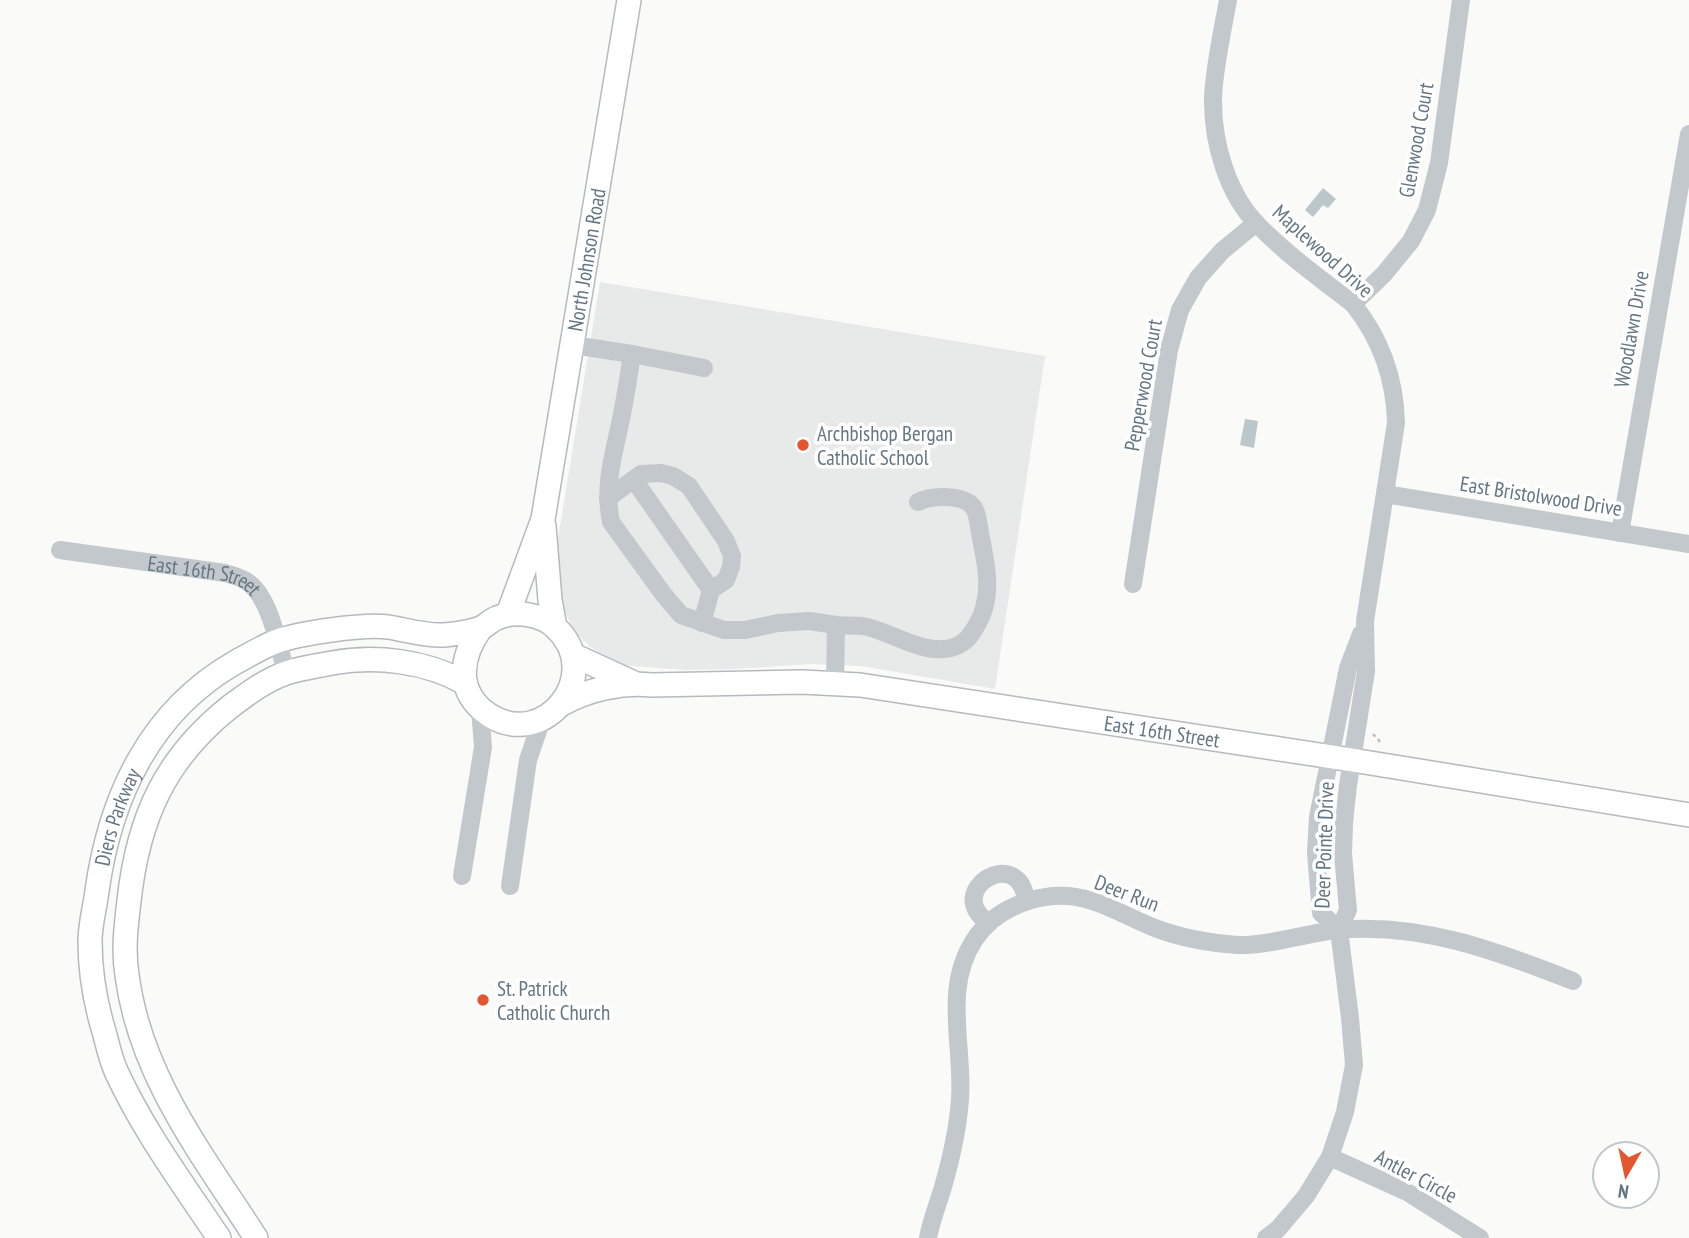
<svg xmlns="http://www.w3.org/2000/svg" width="1689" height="1238" font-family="'PT Sans Narrow',sans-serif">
<rect width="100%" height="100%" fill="#fafaf8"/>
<!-- built -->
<path fill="#e8e9e9" d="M600,282L1045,356L995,689L861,666L811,664L735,669L685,670L620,665L589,646L573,629L562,605L556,551Z"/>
<!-- water -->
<path fill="#bbc7cb" d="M1323,188L1336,199L1328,208L1323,205L1313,217L1305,210Z
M1245,419L1258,421L1254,448L1240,445Z"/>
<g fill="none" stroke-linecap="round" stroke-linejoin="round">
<defs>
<g id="major">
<path d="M544,526L550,600L555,627"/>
<path id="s2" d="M508,614L543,519L629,0"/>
<path d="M573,655L634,683"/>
<path id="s3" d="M562,704C589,689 622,682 652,685L802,682L860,685L1352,760L1689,815"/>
<path id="s4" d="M219,1238C183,1184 143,1130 116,1071C111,1060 108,1047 105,1035C96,1006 90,972 90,941C90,925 95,907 97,891C110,797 150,711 236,662C249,655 262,647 275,642C299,633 363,624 388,627C407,630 424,636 444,635C455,634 470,632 481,628C487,625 491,620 497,618C515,610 542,614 556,628C605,674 545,751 489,715C455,692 460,657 481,628"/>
<path d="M256,1238C202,1154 140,1076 127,975C123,950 126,926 129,901C138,818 165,758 231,706C247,694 266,680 286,673C300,668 317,666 332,663C376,655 426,661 465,683"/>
</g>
</defs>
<!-- major casing -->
<use href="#major" stroke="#b5babe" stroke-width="26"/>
<!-- path -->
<path stroke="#bbbfc2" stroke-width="2.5" stroke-dasharray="3.5 3.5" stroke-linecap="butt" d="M1373,734L1382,744"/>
<!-- minor -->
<g stroke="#c3c8cc" stroke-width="18">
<path d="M1228,0C1223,29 1213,72 1213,101C1213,143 1227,194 1258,225C1286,254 1321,279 1353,304C1381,339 1395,378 1396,423L1365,621L1366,671L1348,785L1344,823L1343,854L1348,910L1339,930L1350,1018L1354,1065L1345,1112L1330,1157L1306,1196L1278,1229L1266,1238"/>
<path d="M1353,304L1384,274L1411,241L1427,210L1439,163L1461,0"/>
<path d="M573,345L632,354C629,374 626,394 622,414C615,451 603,483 611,522L664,595L681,615L724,630H745L778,623L809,621L836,625"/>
<path d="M632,354L704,368"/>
<path d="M634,480L711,590"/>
<path d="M1385,494L1689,544"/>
<path d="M608,498L641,474L661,473L673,476L689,486L726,541L732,556L731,567L726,580L711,590L702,623"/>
<path d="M1620,533L1689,134"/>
<path id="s1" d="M60,550L225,573C232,575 240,577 246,581C270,595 279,648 286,673"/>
<path d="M1133,584L1169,350L1180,310L1198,278L1222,251L1256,223"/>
<path d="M835,684L836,625C844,626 854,625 863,626C891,631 921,655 951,648C963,645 969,638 975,628C994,599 987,566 980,534C979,526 978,515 974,508C965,494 931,495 918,502"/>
<path d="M462,876L483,747L480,708"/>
<path d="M510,886L528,760L542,719"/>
<path d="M989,923C941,891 1020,843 1026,901"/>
<path d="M1339,930L1321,913L1316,853L1318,817L1348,668L1361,634"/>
<path d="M1330,1157L1407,1192L1480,1238"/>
<path d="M928,1238C931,1221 938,1204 943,1187C951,1159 958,1129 960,1099C964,1046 942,988 975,939C999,903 1052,887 1092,901C1114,908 1134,920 1155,928C1181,938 1210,943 1238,945C1268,946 1307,933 1337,930C1420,922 1497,951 1573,981"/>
</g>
<!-- major -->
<use href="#major" stroke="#fff" stroke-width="23"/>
</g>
<!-- markers -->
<g fill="#e4572e" stroke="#fff" stroke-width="2.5">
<circle cx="803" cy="445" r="7"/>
<circle cx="483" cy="1000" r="7"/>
</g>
<g text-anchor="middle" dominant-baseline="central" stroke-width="7" stroke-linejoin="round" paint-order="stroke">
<!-- street labels -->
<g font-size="21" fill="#657683" stroke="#fff">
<text transform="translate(1416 140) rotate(-80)">Glenwood Court</text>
<text transform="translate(1323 251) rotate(42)">Maplewood Drive</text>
<text stroke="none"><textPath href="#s2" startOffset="364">North Johnson Road</textPath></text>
<text transform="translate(1631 329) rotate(-80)">Woodlawn Drive</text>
<text transform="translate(1143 385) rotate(-80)">Pepperwood Court</text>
<text transform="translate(1541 496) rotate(9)">East Bristolwood Drive</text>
<text stroke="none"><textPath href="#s1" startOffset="147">East 16th Street</textPath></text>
<text stroke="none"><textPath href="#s3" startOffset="607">East 16th Street</textPath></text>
<text stroke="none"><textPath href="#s4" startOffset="457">Diers Parkway</textPath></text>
<text transform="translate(1324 845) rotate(-88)">Deer Pointe Drive</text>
<text transform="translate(1127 893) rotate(21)">Deer Run</text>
<text transform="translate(1416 1176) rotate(28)">Antler Circle</text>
</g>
<!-- poi labels -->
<g font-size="21" fill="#657683" stroke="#fff" text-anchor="start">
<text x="817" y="433">Archbishop Bergan<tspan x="817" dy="24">Catholic School</tspan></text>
<text x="497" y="988">St. Patrick<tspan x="497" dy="24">Catholic Church</tspan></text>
</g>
</g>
<!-- north arrow -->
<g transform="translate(1626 1175) rotate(189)"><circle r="33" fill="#ffffff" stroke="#c1c8cd" stroke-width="2"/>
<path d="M0-5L12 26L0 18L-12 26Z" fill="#e4572e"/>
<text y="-10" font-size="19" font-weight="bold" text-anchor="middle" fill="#657683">N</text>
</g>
</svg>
